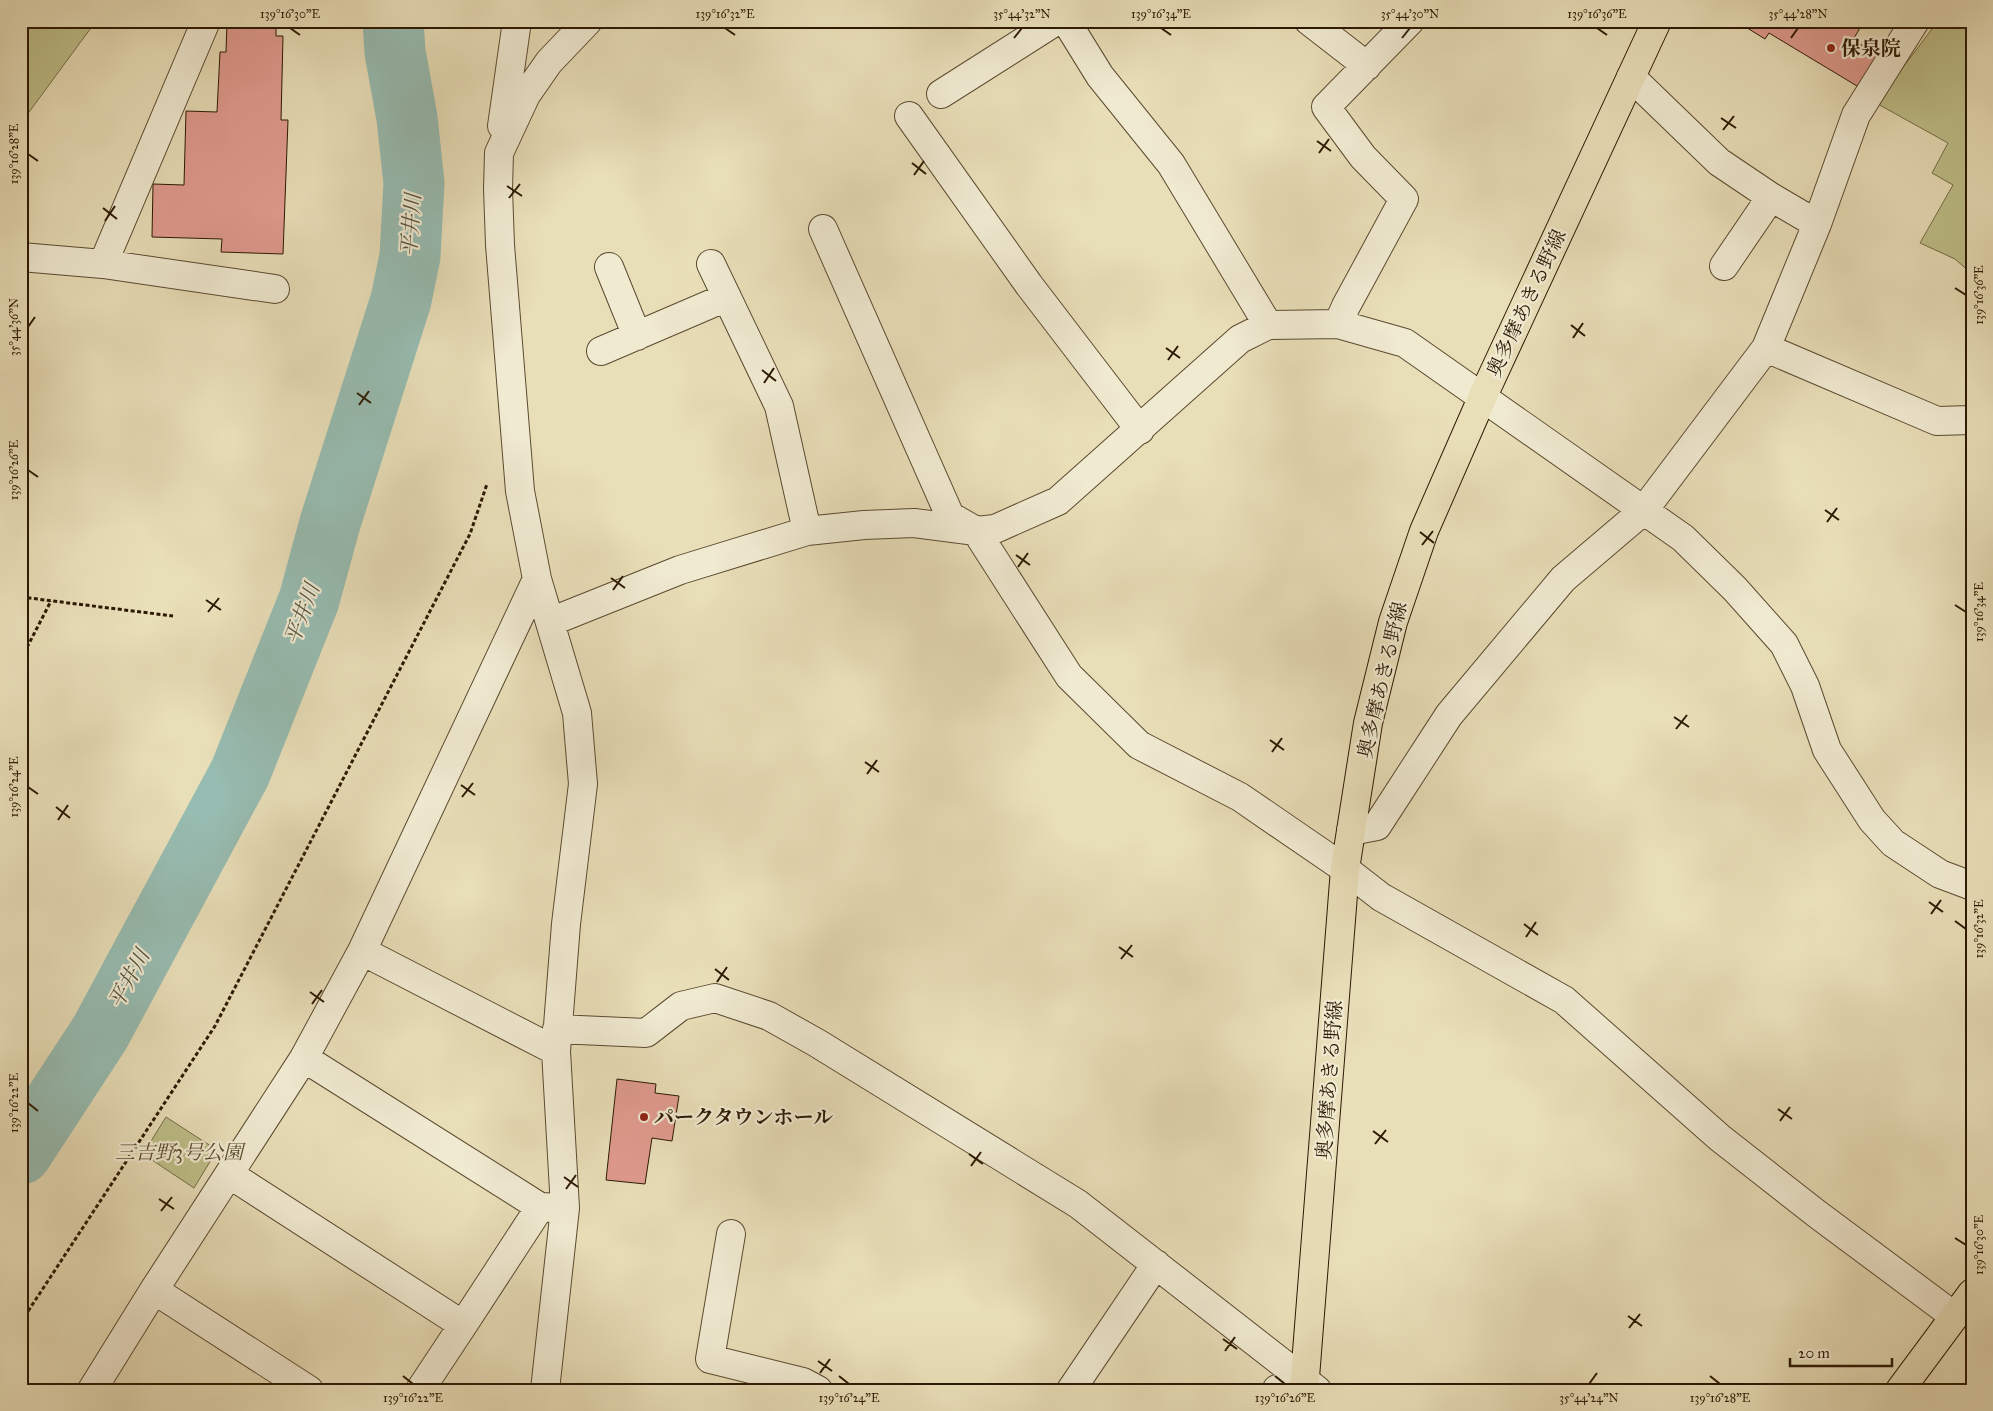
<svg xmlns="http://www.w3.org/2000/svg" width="1993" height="1411" font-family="'IM FELL Great Primer','Noto Serif JP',serif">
<rect width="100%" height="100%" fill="#e8deb8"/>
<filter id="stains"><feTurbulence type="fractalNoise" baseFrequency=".004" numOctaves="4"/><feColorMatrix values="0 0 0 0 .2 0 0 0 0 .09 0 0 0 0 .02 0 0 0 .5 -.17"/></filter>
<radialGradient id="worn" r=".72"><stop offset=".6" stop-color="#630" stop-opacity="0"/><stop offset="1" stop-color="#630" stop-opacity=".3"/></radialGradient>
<!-- green -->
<path fill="#bebf89" stroke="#756c46" d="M21,21H96L21,123Z
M1938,21H1972V274L1955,259L1920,243L1953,185L1932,173L1948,143L1876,103Z
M166,1117L217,1150L194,1188L143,1154Z"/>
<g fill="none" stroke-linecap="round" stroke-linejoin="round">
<!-- river -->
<path stroke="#97bcb1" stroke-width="61" d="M21,1154L100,1033L240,773L309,600L330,523L401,300L410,256L414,183L407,118L395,52L393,21"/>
</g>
<!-- building -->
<path fill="#e09b8f" stroke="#2c1903" d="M227,21H276V36H283L281,120H288L283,254L221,252L222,239L152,237L153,184L184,185L186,111L217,112L220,52H226Z
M1736,21H1864L1853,40L1881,56L1862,89L1769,33L1765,39Z
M617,1079L656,1084L655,1093L679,1096L672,1141L652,1138L645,1184L606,1180Z"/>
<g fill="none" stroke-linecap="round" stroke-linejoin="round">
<defs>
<path id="minor" d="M1066,21L1100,76L1171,164L1268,325L1338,324L1405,343L1683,538L1735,589L1784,644L1805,686L1827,750L1872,820L1893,843L1940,874L1972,886
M1309,21L1367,66
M1631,77L1719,162L1771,197L1817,224
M941,94L1056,21
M909,116L1029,285L1140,430
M502,126L517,21
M823,229L950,516L976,531L1069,676L1139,745L1240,797L1345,869L1381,897L1564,1000L1720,1138L1817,1214L1954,1316
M21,257L103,264L275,289
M103,264L206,21
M711,264L779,406L807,531
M1724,266L1771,197
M609,267L637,336
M1338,324L1346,306L1404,199L1363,157L1326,107L1410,21
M1766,348L1937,421L1972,420
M601,351L727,297
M550,622L680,570L807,531L864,525L914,523L976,531L995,529L1058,501L1240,339L1268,325
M1351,831L1377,826L1449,715L1563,579L1644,510L1766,348L1817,224L1856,115L1915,21
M362,951L556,1051
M557,1029L646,1033L681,1006L715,998L769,1016L817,1043L1078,1204L1317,1390
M304,1058L540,1207
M229,1174L463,1325L540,1207L565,1208
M731,1234L710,1359L803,1382L818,1390
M154,1290L309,1390
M92,1390L154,1290L304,1058L362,951L537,579
M420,1390L463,1325
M545,1390L565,1208L556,1051L566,924L583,784L577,713L537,579L520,491L500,245L498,189L499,153L526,95L549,62L588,21
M1071,1390L1156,1264
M1277,1390V1389"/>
<path id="major" d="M1304,1390L1345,869L1368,723L1393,622L1424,531L1483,396L1657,21
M1900,1390L1972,1293"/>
</defs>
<!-- minor casing -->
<use href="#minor" stroke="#5b4a30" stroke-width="30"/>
<!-- major casing -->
<use href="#major" stroke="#2c1903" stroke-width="30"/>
<!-- path -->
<path stroke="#2c1903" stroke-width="3" stroke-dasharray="4 2.5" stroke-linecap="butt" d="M21,597L173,616
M21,659L51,601
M21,1322L215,1026L470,534L487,484"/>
<!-- minor -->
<use href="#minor" stroke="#f0ead1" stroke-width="28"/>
<!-- major -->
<use href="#major" stroke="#e8deb8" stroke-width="28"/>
</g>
<!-- ticks -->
<path fill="none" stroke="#2c1903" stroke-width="2" d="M290,28L300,35M725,28L735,35M1161,28L1171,35M1597,28L1607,35M1014,38L1022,28M1402,38L1410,28M1791,38L1798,28M1721,118L1736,128M1723,130L1734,116M1317,141L1331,151M1319,153L1329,139M28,154L38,161M912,163L926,174M914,175L924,161M507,186L522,196M509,198L520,184M103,208L117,219M105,221L115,206M1955,288L1966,295M1571,325L1585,336M28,327L35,317M1573,338L1583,323M1166,348L1180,358M1168,360L1178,346M762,370L776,381M764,383L774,368M357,393L371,403M359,405L369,391M28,470L38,477M1825,510L1839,520M1827,522L1837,508M1420,532L1434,543M1422,545L1433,531M1016,555L1030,565M1018,567L1028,553M611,578L625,588M613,590L623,576M206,600L221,610M1955,605L1966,612M208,612L219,598M1674,717L1689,727M1676,729L1687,715M1270,740L1284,750M1272,752L1282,738M865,762L879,772M867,774L877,760M461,785L475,795M28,787L38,794M462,797L473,783M56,807L70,818M58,820L68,805M1929,902L1943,912M1931,914L1941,900M1955,921L1966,929M1524,924L1538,935M1526,937L1536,922M1119,947L1133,957M1121,959L1132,945M715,969L729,980M717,982L727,967M310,992L324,1002M312,1004L322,990M28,1103L38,1111M1778,1109L1792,1119M1780,1121L1790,1107M1373,1131L1388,1142M1375,1144L1386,1130M969,1154L983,1164M971,1166L981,1152M564,1177L578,1187M566,1189L576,1175M159,1199L174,1209M161,1211L172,1197M1955,1238L1966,1245M1628,1316L1642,1326M1629,1328L1640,1314M1223,1339L1237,1349M1225,1351L1235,1337M818,1361L832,1371M820,1373L830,1359M403,1376L413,1384M839,1376L849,1384M1275,1376L1285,1384M1710,1376L1720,1384M1589,1384L1597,1373"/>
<!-- markers -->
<g fill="#8f2418" stroke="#f0ead1" stroke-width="2">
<circle cx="1831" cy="48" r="5"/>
<circle cx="644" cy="1117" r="5"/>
</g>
<g text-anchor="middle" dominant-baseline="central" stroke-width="4.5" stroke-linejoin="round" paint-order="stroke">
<!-- poi labels -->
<g font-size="20" font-weight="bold" fill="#2c1903" stroke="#f0ead1" text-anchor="start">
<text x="1841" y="48">保泉院</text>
<text x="654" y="1117">パークタウンホール</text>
</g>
<!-- street labels -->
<g font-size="20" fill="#2c1903" stroke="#f0ead1">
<text transform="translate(1526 303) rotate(-65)">奥多摩あきる野線</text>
<text transform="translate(1382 680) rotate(-77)">奥多摩あきる野線</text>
<text transform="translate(1329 1080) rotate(-86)">奥多摩あきる野線</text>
</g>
<!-- park labels -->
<g font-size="20" font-style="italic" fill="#584b2b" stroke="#f0ead1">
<text x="179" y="1152">三吉野3号公園</text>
</g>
<!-- water labels -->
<g font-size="21" font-style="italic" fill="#515240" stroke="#f0ead1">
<text transform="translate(411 225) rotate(-86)">平井川</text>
<text transform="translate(302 614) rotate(-70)">平井川</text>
<text transform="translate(129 979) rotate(-62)">平井川</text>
</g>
</g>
<!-- margin -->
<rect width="1993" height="1411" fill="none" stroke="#e8deb8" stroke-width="55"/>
<!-- scale -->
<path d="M1790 1358v8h102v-8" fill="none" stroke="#2c1903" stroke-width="2.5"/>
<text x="1798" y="1358" font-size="15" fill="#2c1903" stroke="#f0ead1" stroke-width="4" paint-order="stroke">20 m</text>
<rect x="28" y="28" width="1938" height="1356" fill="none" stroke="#2c1903" stroke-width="2"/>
<g font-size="12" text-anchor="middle" fill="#2c1903">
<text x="290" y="18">139°16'30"E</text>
<text x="725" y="18">139°16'32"E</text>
<text x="1022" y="18">35°44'32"N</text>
<text x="1161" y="18">139°16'34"E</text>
<text x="1410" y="18">35°44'30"N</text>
<text x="1597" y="18">139°16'36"E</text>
<text x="1798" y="18">35°44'28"N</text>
<text transform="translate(14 154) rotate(-90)" y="4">139°16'28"E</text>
<text transform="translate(1979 295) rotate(-90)" y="4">139°16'36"E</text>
<text transform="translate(14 327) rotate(-90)" y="4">35°44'36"N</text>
<text transform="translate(14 470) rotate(-90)" y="4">139°16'26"E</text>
<text transform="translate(1979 612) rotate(-90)" y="4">139°16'34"E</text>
<text transform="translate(14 787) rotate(-90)" y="4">139°16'24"E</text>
<text transform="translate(1979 929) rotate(-90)" y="4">139°16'32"E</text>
<text transform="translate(14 1103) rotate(-90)" y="4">139°16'22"E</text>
<text transform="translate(1979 1245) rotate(-90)" y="4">139°16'30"E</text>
<text x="413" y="1402">139°16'22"E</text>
<text x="849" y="1402">139°16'24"E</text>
<text x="1285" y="1402">139°16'26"E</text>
<text x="1589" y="1402">35°44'24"N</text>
<text x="1720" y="1402">139°16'28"E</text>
</g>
<rect width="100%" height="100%" filter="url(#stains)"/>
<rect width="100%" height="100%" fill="url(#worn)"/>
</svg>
